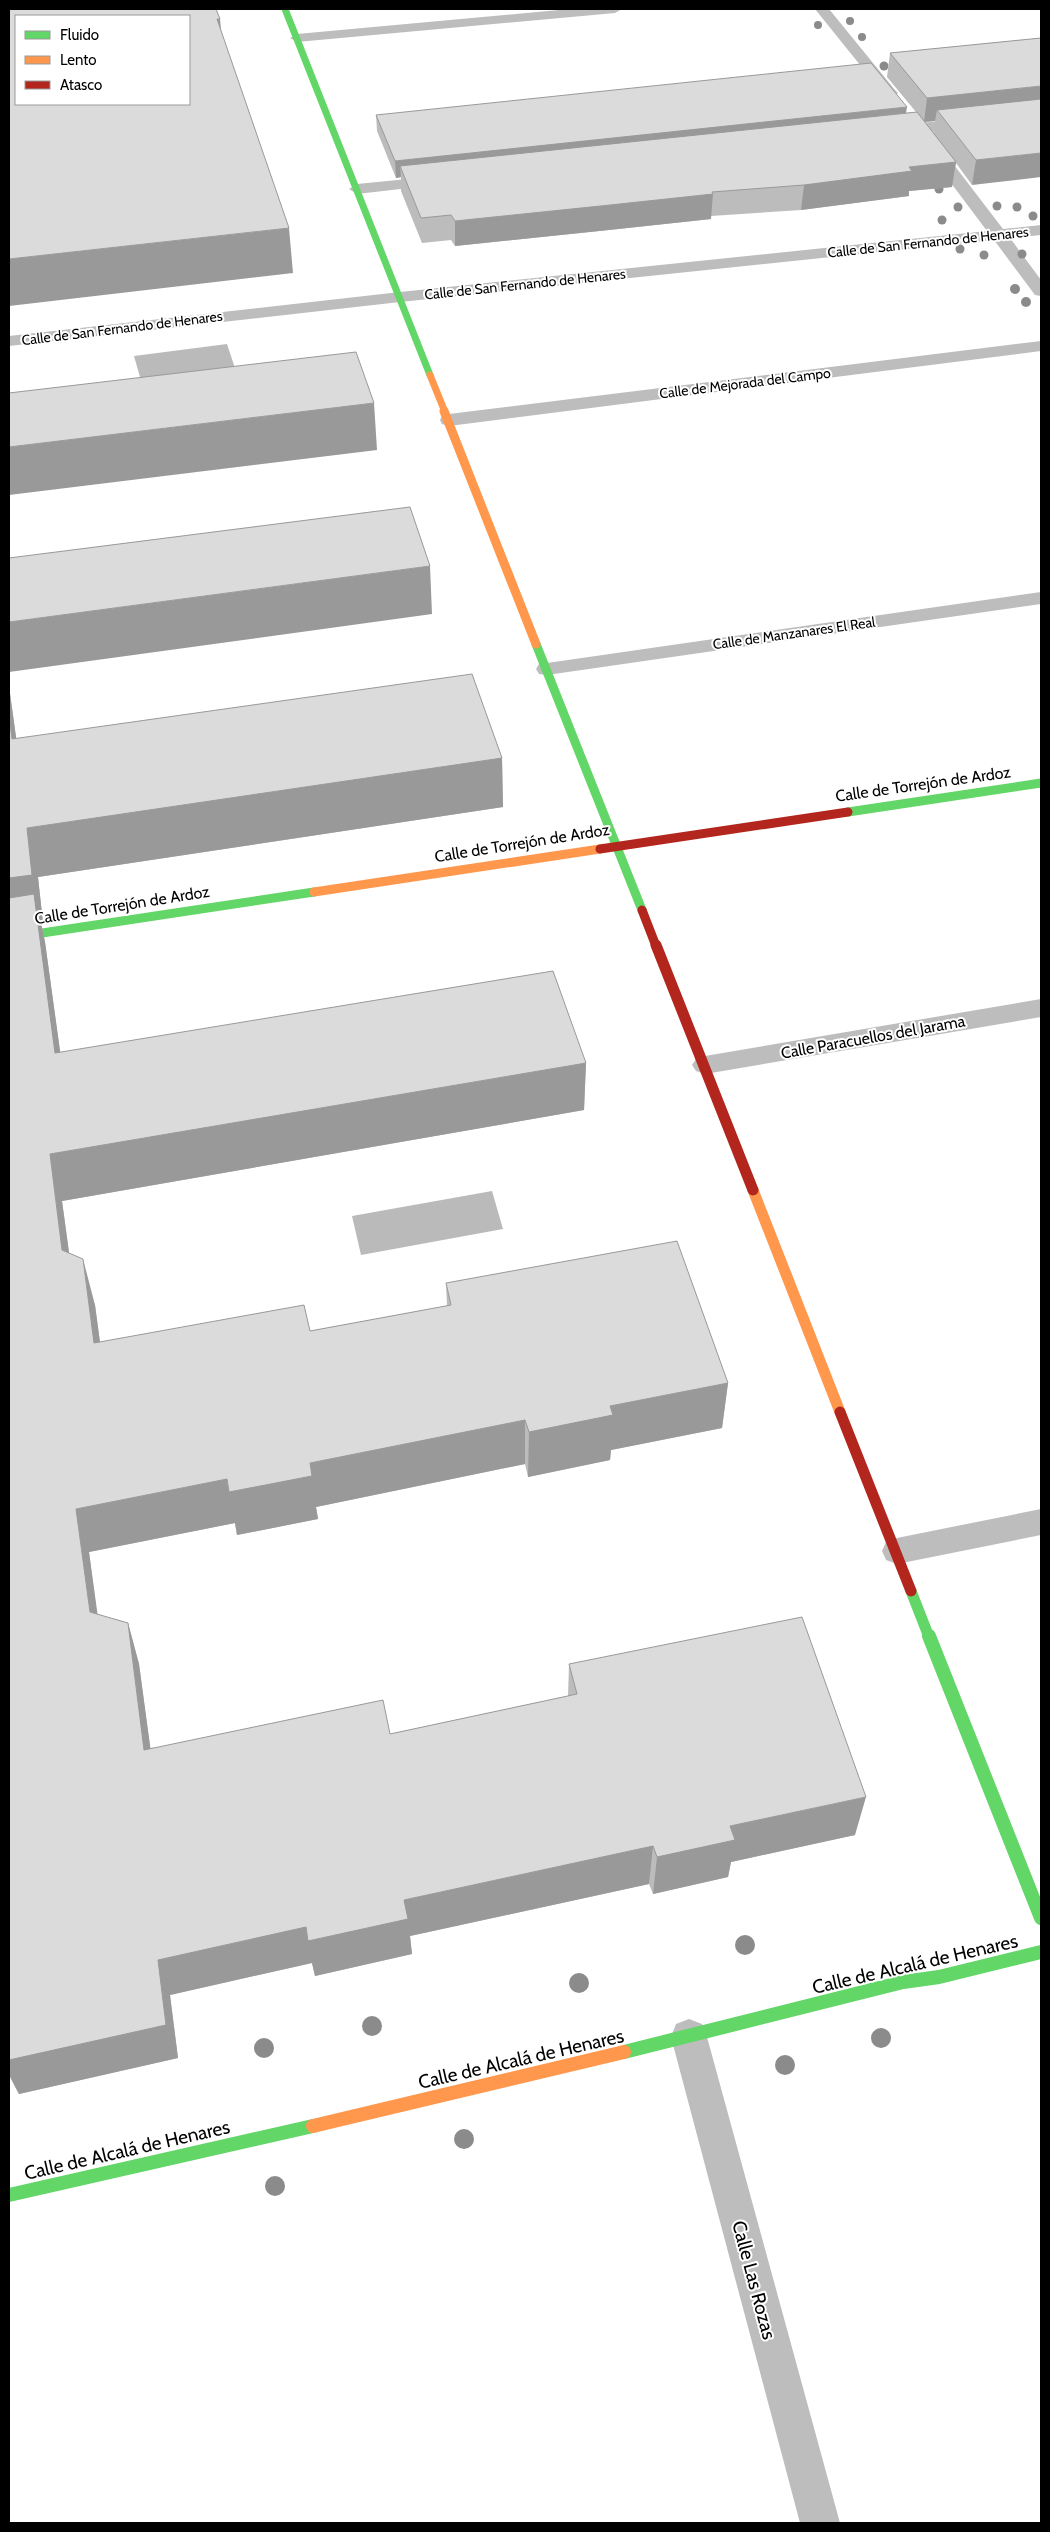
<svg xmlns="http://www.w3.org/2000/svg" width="1050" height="2532" font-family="Cabin,sans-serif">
<rect width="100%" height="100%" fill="#fff"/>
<!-- water -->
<path fill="#bababa" d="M227,344L236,371L142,384L134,356Z
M492,1191L503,1229L361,1255L352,1216Z"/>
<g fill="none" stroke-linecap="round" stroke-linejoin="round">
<!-- street -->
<path fill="#bdbdbd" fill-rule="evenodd" d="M570,9H622L615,13L297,42L290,38L297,34Z
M815,9H829L895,90L898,93L895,96H885Z
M1041,111V121L891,136L883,131L891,126Z
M932,142L938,144L1003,229L1041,225V235L1010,238L1041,280V296L1035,295L994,240L400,302L9,346V336L400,292L987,231L924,147Z
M438,176L444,178L446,181L444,184L357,194L349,189L357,184Z
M1041,341V351L449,426L442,424L440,420L442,416L449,414Z
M1041,592V604L547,675L539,674L536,669L539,664L547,663Z
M1041,999V1017L705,1074L696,1071L692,1065L696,1059L705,1056Z
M1041,1509V1535L897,1564L886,1560L882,1551L886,1542L897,1538Z
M689,2019L702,2024L707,2037L840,2523H800L671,2037L676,2024Z"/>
<!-- fast-far3 -->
<path stroke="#63d668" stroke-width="7" d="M285,9L430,375"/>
<!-- fast-far2 -->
<path stroke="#63d668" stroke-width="9" d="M536,644L642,910
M848,812L1041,783
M9,938L314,892"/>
<!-- fast-far1 -->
<path stroke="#63d668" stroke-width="11" d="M911,1591L929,1637"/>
<!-- fast -->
<path stroke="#63d668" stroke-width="14" d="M929,1636L1041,1918
M624,2052L903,1982L939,1977L1041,1952
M9,2195L313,2126"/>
<!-- slow-far3 -->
<path stroke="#ff974d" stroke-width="7" d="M430,375L445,412"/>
<!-- slow-far2 -->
<path stroke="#ff974d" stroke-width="9" d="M444,411L536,644
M314,892L600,849"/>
<!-- slow-far1 -->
<path stroke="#ff974d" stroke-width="11" d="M753,1190L840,1412"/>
<!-- slow -->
<path stroke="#ff974d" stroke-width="14" d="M313,2126L624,2052"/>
<!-- jam-far1 -->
<path stroke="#b3261e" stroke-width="9" d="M600,849L848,812
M642,910L656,946"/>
<!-- jam -->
<path stroke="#b3261e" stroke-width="11" d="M656,945L753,1190
M840,1412L911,1591"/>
</g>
<!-- trees -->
<g fill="#8b8b8b">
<circle cx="850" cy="21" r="4"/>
<circle cx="818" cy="25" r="4"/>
<circle cx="862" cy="37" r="4"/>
<circle cx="884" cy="66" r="4.5"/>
<circle cx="939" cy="189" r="4.5"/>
<circle cx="997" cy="206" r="4.5"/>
<circle cx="958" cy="207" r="4.5"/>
<circle cx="1017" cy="207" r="4.5"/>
<circle cx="1033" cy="216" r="4.5"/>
<circle cx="942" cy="220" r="4.5"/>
<circle cx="960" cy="249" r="4.5"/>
<circle cx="1022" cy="254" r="4.5"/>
<circle cx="984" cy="255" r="4.5"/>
<circle cx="1015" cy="289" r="5"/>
<circle cx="1026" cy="302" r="5"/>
<circle cx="745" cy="1945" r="10"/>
<circle cx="579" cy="1983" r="10"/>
<circle cx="372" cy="2026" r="10"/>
<circle cx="881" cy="2038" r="10"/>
<circle cx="264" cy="2048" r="10"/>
<circle cx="785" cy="2065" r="10"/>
<circle cx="464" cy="2139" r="10"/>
<circle cx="275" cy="2186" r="10"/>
</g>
<!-- wall -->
<path fill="#bcbcbc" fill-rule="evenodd" d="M1041,38L972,185L956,163L952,187L909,191V196L801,210L711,216V219L609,230L455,246L451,240L422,243L401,191V177L396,178L377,131L376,115L906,113L916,112L887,77L890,53ZM935,121L934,133L925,122Z
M9,686L16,738L502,758L503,807L38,877L43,923H41L45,942L60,1052L586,1063L584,1110L62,1201L69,1253L95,1305L100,1342L310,1331L447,1306L446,1283L728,1383L722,1428L611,1450L610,1460L528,1477L525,1464L316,1507L318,1519L237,1535L235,1523L89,1552L97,1615L128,1623L139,1664L150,1748L390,1734L568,1696L569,1664L855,1835L731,1862L728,1877L653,1894L649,1884L410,1936L412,1954L315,1976L312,1963L170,1995L178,2058L19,2094L9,2075Z"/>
<!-- shaded-wall -->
<path fill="#999" d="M217,19H220L224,61Z
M1041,86V110H937L935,121L924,122L927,98Z
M907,107L904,124L400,166L401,177L396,178L395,161Z
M1041,153V177L972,185L976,160Z
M956,162L952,187L909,191V196L801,210L804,185L909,167Z
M713,194L711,219L609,230L455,246V221Z
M289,228L293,273L9,306V259Z
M374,403L377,450L9,495V447Z
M430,566L432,614L9,672V622Z
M9,686L23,787L12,739L9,716Z
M502,758L503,807L38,877L43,923H41L45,942L67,1101L9,929V878L27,828Z
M586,1063L584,1110L62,1201L75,1296L62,1250L50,1154Z
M83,1259L95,1305L106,1388L94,1343Z
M728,1383L722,1428L611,1450L610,1460L528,1477L529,1432L610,1406Z
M525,1420V1464L316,1507L318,1519L237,1535L235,1523L89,1552L103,1654L90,1612L76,1509Z
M128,1623L139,1664L156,1789L144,1750Z
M866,1797L855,1835L731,1862L728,1877L653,1894L657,1857L730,1826Z
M653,1846L649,1884L410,1936L412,1954L315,1976L312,1963L170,1995L178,2058L19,2094L9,2075V2060L158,1960L404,1900Z"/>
<!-- building -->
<path fill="#dbdbdb" stroke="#999" fill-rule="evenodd" d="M9,9H216L220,19H217L289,228L9,259ZM16,16H189V104H16Z
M1041,38V86L927,98L890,53Z
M871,63L907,107L395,161L376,115Z
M1041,99V153L976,160L937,110Z
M917,112L956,162L909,167L912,171L804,185L712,192L713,194L610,205L455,221L451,215L421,218L400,166Z
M356,352L374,403L9,447V393Z
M410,507L430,566L9,622V558Z
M472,674L502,758L27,828L32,875L9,878V716L12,739Z
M34,894L55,1053L553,971L586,1063L50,1154L62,1250L83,1259L94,1343L304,1305L310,1331L451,1305L446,1283L677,1241L728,1383L610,1406L613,1415L529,1432L525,1420L310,1463L312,1476L229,1492L227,1479L76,1509L90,1612L128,1623L144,1750L383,1700L390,1734L577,1694L569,1664L802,1617L866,1797L730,1826L735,1840L657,1857L653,1846L404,1900L408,1919L308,1941L306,1927L158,1960L166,2025L9,2060V898Z"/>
<g text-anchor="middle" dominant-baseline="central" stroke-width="4" stroke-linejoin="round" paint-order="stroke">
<!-- far-street labels -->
<g font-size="14" fill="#000" stroke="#fff">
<text transform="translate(928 242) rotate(-6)">Calle de San Fernando de Henares</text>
<text transform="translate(525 284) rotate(-6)">Calle de San Fernando de Henares</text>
<text transform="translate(122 328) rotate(-7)">Calle de San Fernando de Henares</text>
<text transform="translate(745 383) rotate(-7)">Calle de Mejorada del Campo</text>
<text transform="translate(794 633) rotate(-8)">Calle de Manzanares El Real</text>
</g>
<!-- street labels -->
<g font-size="16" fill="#000" stroke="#fff">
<text transform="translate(923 784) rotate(-8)">Calle de Torrejón de Ardoz</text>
<text transform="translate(522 843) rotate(-9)">Calle de Torrejón de Ardoz</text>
<text transform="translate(122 905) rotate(-9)">Calle de Torrejón de Ardoz</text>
<text transform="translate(873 1037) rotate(-10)">Calle Paracuellos del Jarama</text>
</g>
<!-- near-street labels -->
<g font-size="19" fill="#000" stroke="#fff">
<text transform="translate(915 1964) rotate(-13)">Calle de Alcalá de Henares</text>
<text transform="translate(521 2059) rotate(-13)">Calle de Alcalá de Henares</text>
<text transform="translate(127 2150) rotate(-13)">Calle de Alcalá de Henares</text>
<text transform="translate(754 2280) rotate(75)">Calle Las Rozas</text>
</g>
</g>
<!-- border -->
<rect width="1050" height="2532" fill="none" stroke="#000000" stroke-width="20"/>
<!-- legend -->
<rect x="15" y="15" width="175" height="90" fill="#ffffff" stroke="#999999"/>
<rect x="25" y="31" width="25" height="8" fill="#63d668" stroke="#999999"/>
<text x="60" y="40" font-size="15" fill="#000000">Fluido</text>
<rect x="25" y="56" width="25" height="8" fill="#ff974d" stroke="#999999"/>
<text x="60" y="65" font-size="15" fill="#000000">Lento</text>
<rect x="25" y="81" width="25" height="8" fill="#b3261e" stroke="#999999"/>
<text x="60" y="90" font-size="15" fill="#000000">Atasco</text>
</svg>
